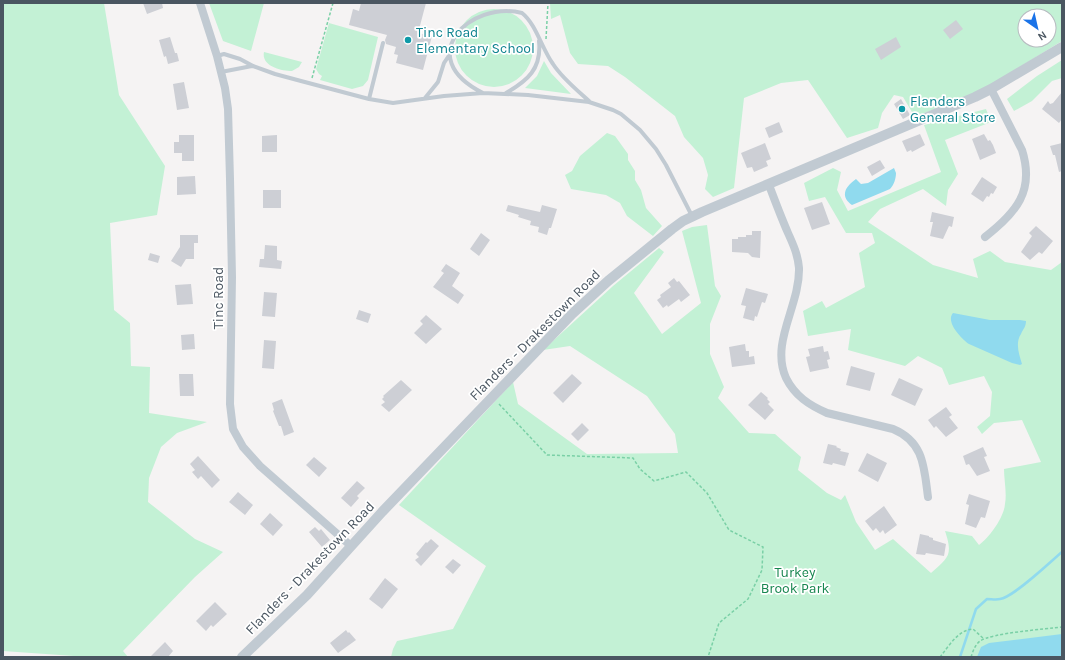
<svg xmlns="http://www.w3.org/2000/svg" width="1065" height="660" font-family="Karla,sans-serif">
<rect width="100%" height="100%" fill="#f5f3f3"/>
<!-- green -->
<path fill="#c3f1d5" fill-rule="evenodd" d="M3,3H104L119,95L165,166L157,215L110,223L114,310L130,323L131,366L150,367L149,413L207,422L177,433L161,447L149,478L148,502L195,539L223,552L195,577L123,651L128,657H88L3,651Z
M209,3H264L251,51L223,41Z
M550,3H1062V41L984,89L915,117L903,97L894,95L882,113L878,128L847,138L808,80L781,83L744,98L734,188L713,197L705,189L708,175L703,158L684,137L675,116L625,77L608,66L578,64L570,53L560,15L551,19ZM1025,16H1049V40H1025Z
M455 48a39 39 0 1 1 78 0a39 39 0 1 1-78 0Z
M329,23L378,37L368,80L363,86L352,89L320,80L322,76L319,74L316,69Z
M264,52L302,62L299,67L292,71C281,71 261,66 264,52Z
M1062,60V78L1052,81L1032,101L1014,111L1007,99L1037,76Z
M544,61L551,73L571,94L525,88L537,76Z
M986,109L991,122L945,140L958,174L948,190L946,206L923,189L880,209L868,222L933,265L978,278L973,259L990,251L1005,262L1051,270L1062,262V657H391L393,649L397,641L453,629L486,566L399,505L513,382L518,404L587,454L678,453L675,434L647,396L570,346L543,350L613,286L659,248L664,252L634,293L662,334L701,303L682,231L692,227L707,225L715,286L721,296L710,324V354L724,387L718,398L749,433L775,434L801,457L798,470L827,493L841,500L845,495L856,522L875,550L893,539L931,573C949,557 953,555 945,531L972,536L979,545C990,537 1004,517 1005,504C1007,493 1004,480 1004,469L1041,462L1022,420L994,423L982,434L977,427L990,416L992,392L984,376L949,385L942,368L918,356L905,366L848,350L851,329L808,336L803,311L822,301L826,308L865,287L859,253L875,243L872,233H846L825,197L809,201L804,183L833,168L841,172L837,190L848,211L941,172L924,125Z
M607,133L615,136L628,154V160L635,171V180L641,190L646,208L662,226L653,236L627,216L620,203L606,195L571,189L565,175L572,171L580,156Z"/>
<!-- water -->
<path fill="#90daee" d="M894,168L896,173C896,178 894,185 890,189L852,205C839,196 846,186 856,179L861,184L868,183Z
M953,313L990,320H1020L1026,321C1026,327 1023,329 1021,334C1015,343 1019,354 1022,364L1020,365L1012,363L969,344C962,339 945,322 953,313Z
M1062,634V657H977L981,647L989,643Z"/>
<g fill="none" stroke-linecap="round" stroke-linejoin="round">
<!-- stream -->
<path stroke="#90daee" stroke-width="2.5" d="M960,657L976,609L987,599C991,599 996,600 1000,599C1014,597 1050,562 1062,552"/>
</g>
<!-- building -->
<path fill="#cdcfd5" d="M143,3H162L163,8L147,14Z
M361,3H426L418,33L432,36L423,70L396,63L398,55L394,54L396,47L386,44L385,40L387,35L349,25L353,9L359,11Z
M956,20L963,29L950,39L943,30Z
M170,37L175,53H177L179,61L168,64L166,56L164,57L159,40Z
M896,37L901,47L881,60L875,49Z
M184,82L189,108L177,110L173,84Z
M1062,92V119L1059,123L1042,109L1048,101L1050,104L1053,103Z
M901,99L910,115L903,119L894,104Z
M779,122L783,132L769,138L765,128Z
M920,134L925,145L912,152L911,150L907,152L902,141Z
M984,134L988,141L990,140L993,145L996,153L980,160L972,139Z
M179,135H194V161H182V153H174V142H179Z
M277,135V152H262V136Z
M765,143L771,159L766,161L768,166L754,172L752,167L747,168L741,153Z
M1062,143V171L1059,172L1055,155H1053L1050,146Z
M880,160L885,168L872,176L867,167Z
M195,176L196,194L177,195V177Z
M982,177L997,187L993,194L991,193L989,197L987,196L983,202L971,194Z
M263,190H281V208H263Z
M822,202L830,224L812,230L804,208Z
M508,205L540,212L542,205L557,209L551,228H549L547,235L538,232L539,227L530,225L531,221L518,217L519,215L506,211Z
M932,212L954,217L952,227L949,226L943,239L930,236L933,222H930Z
M1036,226L1053,241L1042,254L1039,252L1030,260L1021,252L1032,236L1029,233Z
M752,231H761L760,258L752,257L748,253L732,252V239H738V237H746V235H752Z
M481,233L490,240L479,256L470,249Z
M180,235H198V243H194V259H186L181,267L171,261L180,247Z
M265,245L277,246V260L282,261L281,269L259,267L260,259H264Z
M150,253L160,256L158,263L148,260Z
M446,264L460,273L452,286L464,295L458,304L433,287L444,273L441,271Z
M674,278L677,282L679,281L690,295L681,302L679,299L668,307L667,305L663,308L657,300L661,297L660,295L671,287L668,283Z
M191,284L193,304L177,305L175,285Z
M746,288L768,294L765,303L762,302L757,317L755,316L754,321L743,318L746,306L741,305Z
M264,292L277,293L275,317L262,316Z
M359,310L371,314L368,323L356,319Z
M426,315L442,329L426,344L414,333L423,324L420,321Z
M194,334L195,349L182,350L181,335Z
M264,340L276,341L274,369L262,368Z
M745,344L746,351H749V357L754,356L755,364L732,367L729,347Z
M823,346L824,352L828,351L830,359L827,360L829,368L810,372L806,357L810,356L808,349Z
M851,366L875,373L870,391L846,385Z
M179,374H193L194,396H180Z
M572,374L582,383L563,403L553,393Z
M899,378L923,389L915,406L891,395Z
M401,380L412,390L389,412L381,405L385,402L382,399L384,397L383,396Z
M761,392L768,398L767,399L770,402L768,404L774,410L765,420L748,405Z
M282,399L294,432L284,436L281,426H279L273,411L274,410L272,403Z
M946,407L952,415L949,417L958,428L946,437L936,426L934,428L928,420Z
M582,423L589,430L578,441L571,434Z
M828,444L837,446L836,447L841,449L840,451L849,453L845,466L833,463L832,465L823,463Z
M983,447L987,456L984,457L990,471L977,476L969,464L966,465L963,456Z
M867,453L887,463L878,482L858,471Z
M198,456L220,480L212,488L201,476L198,479L192,472L195,470L190,464Z
M314,457L327,468L319,477L306,465Z
M357,481L365,488L357,496L359,498L351,507L341,498Z
M238,492L253,505L245,515L229,502Z
M969,494L990,501L985,518L981,517L976,528L965,524L969,505L966,504Z
M884,506L897,525L885,534L883,530L880,533L876,528L873,531L865,521Z
M270,513L283,525L273,536L260,524Z
M315,527L319,531L321,529L330,540L322,547L309,532Z
M920,534L929,536V537L933,538V540L946,544L944,556L926,553L925,555L916,554Z
M431,539L439,546L421,566L415,560L419,557L416,554L426,542L427,543Z
M453,559L461,565L453,574L445,567Z
M385,578L398,589L382,609L369,599Z
M215,602L227,614L213,627L211,625L206,631L196,621Z
M346,630L348,633L349,632L356,640L338,653L330,643Z
M165,642L173,651L168,657H150Z"/>
<g fill="none" stroke-linecap="round" stroke-linejoin="round">
<!-- path -->
<path stroke="#7ad0a6" stroke-width="1.5" stroke-dasharray="3 2" stroke-linecap="butt" d="M546,39L548,3
M312,78L333,3
M499,404L547,455L633,458L640,469L654,481L686,472L707,493L729,530L763,547L762,570L748,599L719,623L708,657
M940,657C949,646 958,630 973,629L984,639
M971,657C973,651 975,645 980,641C991,633 1046,629 1062,627"/>
<!-- service -->
<path stroke="#c1cad2" stroke-width="4" d="M217,56L224,54L240,59L253,66L275,74L301,81L369,99L393,103L444,96L483,93L528,95L589,102L613,110L621,114L640,130L656,149L666,165L692,216
M221,72L252,66
M483,93C411,57 471,0 522,13C536,24 542,49 553,64C562,78 577,90 589,101
M506,93C527,81 542,69 539,41
M425,98L438,82L444,63L450,54
M369,99L383,43"/>
<!-- minor -->
<path stroke="#c1cad2" stroke-width="8" d="M200,3L217,56L225,88L228,109L230,179L232,277L230,404L233,429L243,447L260,466L351,546
M769,185C775,201 781,217 788,233C793,244 798,255 799,268C800,306 770,342 786,378C795,396 809,405 827,413L893,429C924,442 924,467 928,497
M985,237C1016,213 1035,191 1022,150L991,89"/>
<!-- tertiary -->
<path stroke="#c1cad2" stroke-width="10" d="M242,657L307,595L382,512L572,314L608,281L672,229L683,221L702,212L975,97L991,89L1062,47"/>
</g>
<!-- markers -->
<g fill="#0f9aa8" stroke="#fff" stroke-width="1.5">
<circle cx="408" cy="40" r="4"/>
<circle cx="902" cy="109" r="4"/>
</g>
<g text-anchor="middle" dominant-baseline="central" stroke-width="3.5" stroke-linejoin="round" paint-order="stroke">
<!-- culture labels -->
<g font-size="14" fill="#0d838f" stroke="#fff" text-anchor="start">
<text x="416" y="32">Tinc Road<tspan x="416" dy="16">Elementary School</tspan></text>
<text x="910" y="101">Flanders<tspan x="910" dy="16">General Store</tspan></text>
</g>
<!-- street labels -->
<g font-size="14" fill="#4a5661" stroke="#fff">
<text transform="translate(218 298) rotate(-90)">Tinc Road</text>
<text transform="translate(535 335) rotate(-45)">Flanders - Drakestown Road</text>
<text transform="translate(310 568) rotate(-46)">Flanders - Drakestown Road</text>
</g>
<!-- park labels -->
<g font-size="14" fill="#17864f" stroke="#fff">
<text x="795" y="572">Turkey<tspan x="795" dy="16">Brook Park</tspan></text>
</g>
</g>
<!-- border -->
<rect width="1065" height="660" fill="none" stroke="#4a5661" stroke-width="8"/>
<!-- north arrow -->
<g transform="translate(1037 28) rotate(146)"><circle r="19" fill="#ffffff" stroke="#b7bbc0"/>
<path d="M0-3L7 15L0 10L-7 15Z" fill="#1a73e8"/>
<text y="-6" font-size="11" font-weight="bold" text-anchor="middle" fill="#4a5661">N</text>
</g>
</svg>
